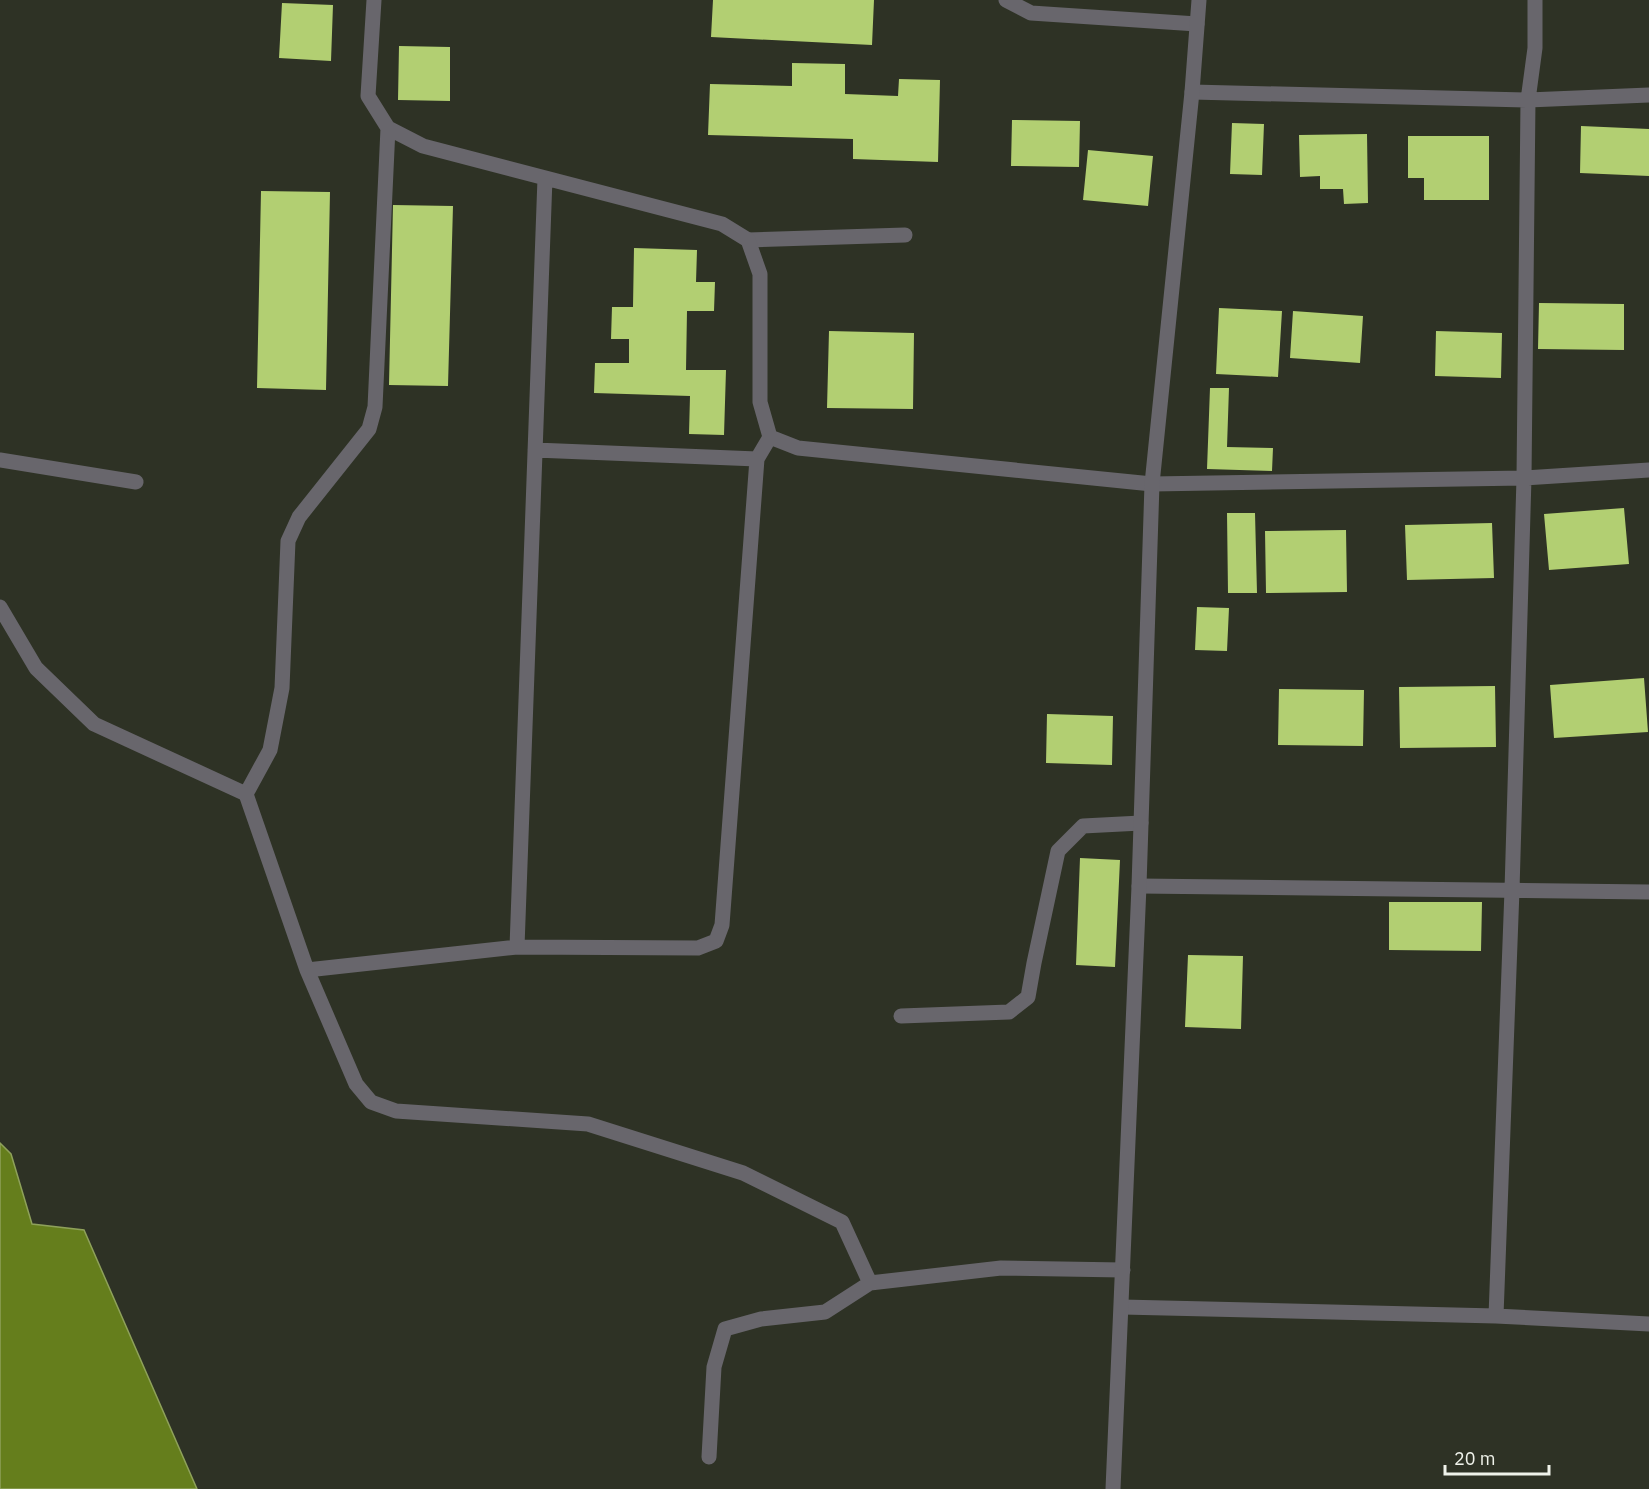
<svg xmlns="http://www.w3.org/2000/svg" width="1649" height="1489" font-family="'IBM Plex Sans',sans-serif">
<rect width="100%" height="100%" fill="#2e3225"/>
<!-- water -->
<path fill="#657e1c" stroke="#8ea15a" stroke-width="1.5" d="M0,1143L11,1154L32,1224L84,1230L197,1489H0Z"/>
<!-- building -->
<path fill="#b2cf72" d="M713,0H874L872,45L711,37Z
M282,3L333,5L331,61L279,58Z
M399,46L450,47V101L398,100Z
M792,63L845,64V94L898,96L899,79L940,80L938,162L853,159V139L708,135L710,84L792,86Z
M1012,120L1080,121L1079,167L1011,166Z
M1232,123L1264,124L1262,175L1230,174Z
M1581,126L1649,129V176L1580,173Z
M1367,134L1368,203L1344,204L1343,189H1320V176L1300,177L1299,135Z
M1408,136H1489V200H1424V178H1408Z
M1088,150L1153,156L1148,206L1083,200Z
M261,191L330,192L326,390L257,388Z
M393,205L453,206L448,386L389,385Z
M634,248L697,250L696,282H715L714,311H687L686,370H726L724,435L689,434L690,396L594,393L595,363H629V339H611L612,307H633Z
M1539,303L1624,304V350L1538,349Z
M1219,308L1282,311L1278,377L1216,374Z
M1293,311L1363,316L1360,363L1290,358Z
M829,331L914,333L913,409L827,408Z
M1436,331L1502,333L1501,378L1435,376Z
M1210,388H1229L1227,447L1273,448L1272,471L1207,469Z
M1624,508L1629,564L1549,570L1544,514Z
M1227,513H1255L1257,593H1228Z
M1492,523L1494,578L1407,580L1405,525Z
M1346,530L1347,592L1266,593L1265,531Z
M1197,607L1229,608L1227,651L1195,650Z
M1644,678L1648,732L1554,738L1550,685Z
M1495,686L1496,747L1400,748L1399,687Z
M1279,689L1364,690L1363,746L1278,745Z
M1047,714L1113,716L1112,765L1046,763Z
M1080,858L1120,860L1115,967L1076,965Z
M1389,902H1482L1481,951L1389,950Z
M1188,955L1243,956L1241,1029L1185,1027Z"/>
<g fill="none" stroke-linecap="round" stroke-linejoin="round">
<!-- service -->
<path stroke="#68666c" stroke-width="15" d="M1006,0L1031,13L1197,24
M748,240L905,235
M901,1016L1009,1012L1028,997L1034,963L1058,851L1083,826L1141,823"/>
<!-- minor -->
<path stroke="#68666c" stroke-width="15" d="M374,0L368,96L388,128L423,146L722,224L748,240L760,274V402L770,437L798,448L1152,484L1524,478L1649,470
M1192,92L1528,100L1649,95
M388,128L375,407L369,429L299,517L288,541L282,688L270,750L246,794L307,970L356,1084L371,1102L396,1111L588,1124L743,1173L842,1222L870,1283
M535,450L757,459
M0,460L136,482
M0,607L36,668L94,724L246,794
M1139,886L1649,892
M517,947L545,178
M307,970L517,947L698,948L716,941L722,925L757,459L770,437
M1122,1307L1496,1316L1649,1324
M1496,1316L1512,890L1524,478L1528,100L1535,48V0
M709,1457L714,1367L725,1329L761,1319L825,1312L870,1283L1001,1268L1123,1270"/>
<!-- tertiary -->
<path stroke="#68666c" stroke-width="15" d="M1113,1489L1139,886L1152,484L1192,92L1199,0"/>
</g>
<!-- scale -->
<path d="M1445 1465v9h104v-9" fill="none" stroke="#eff2ea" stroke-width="3"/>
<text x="1454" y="1465" font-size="18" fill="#eff2ea" stroke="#2e3225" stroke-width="4.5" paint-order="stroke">20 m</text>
</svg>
